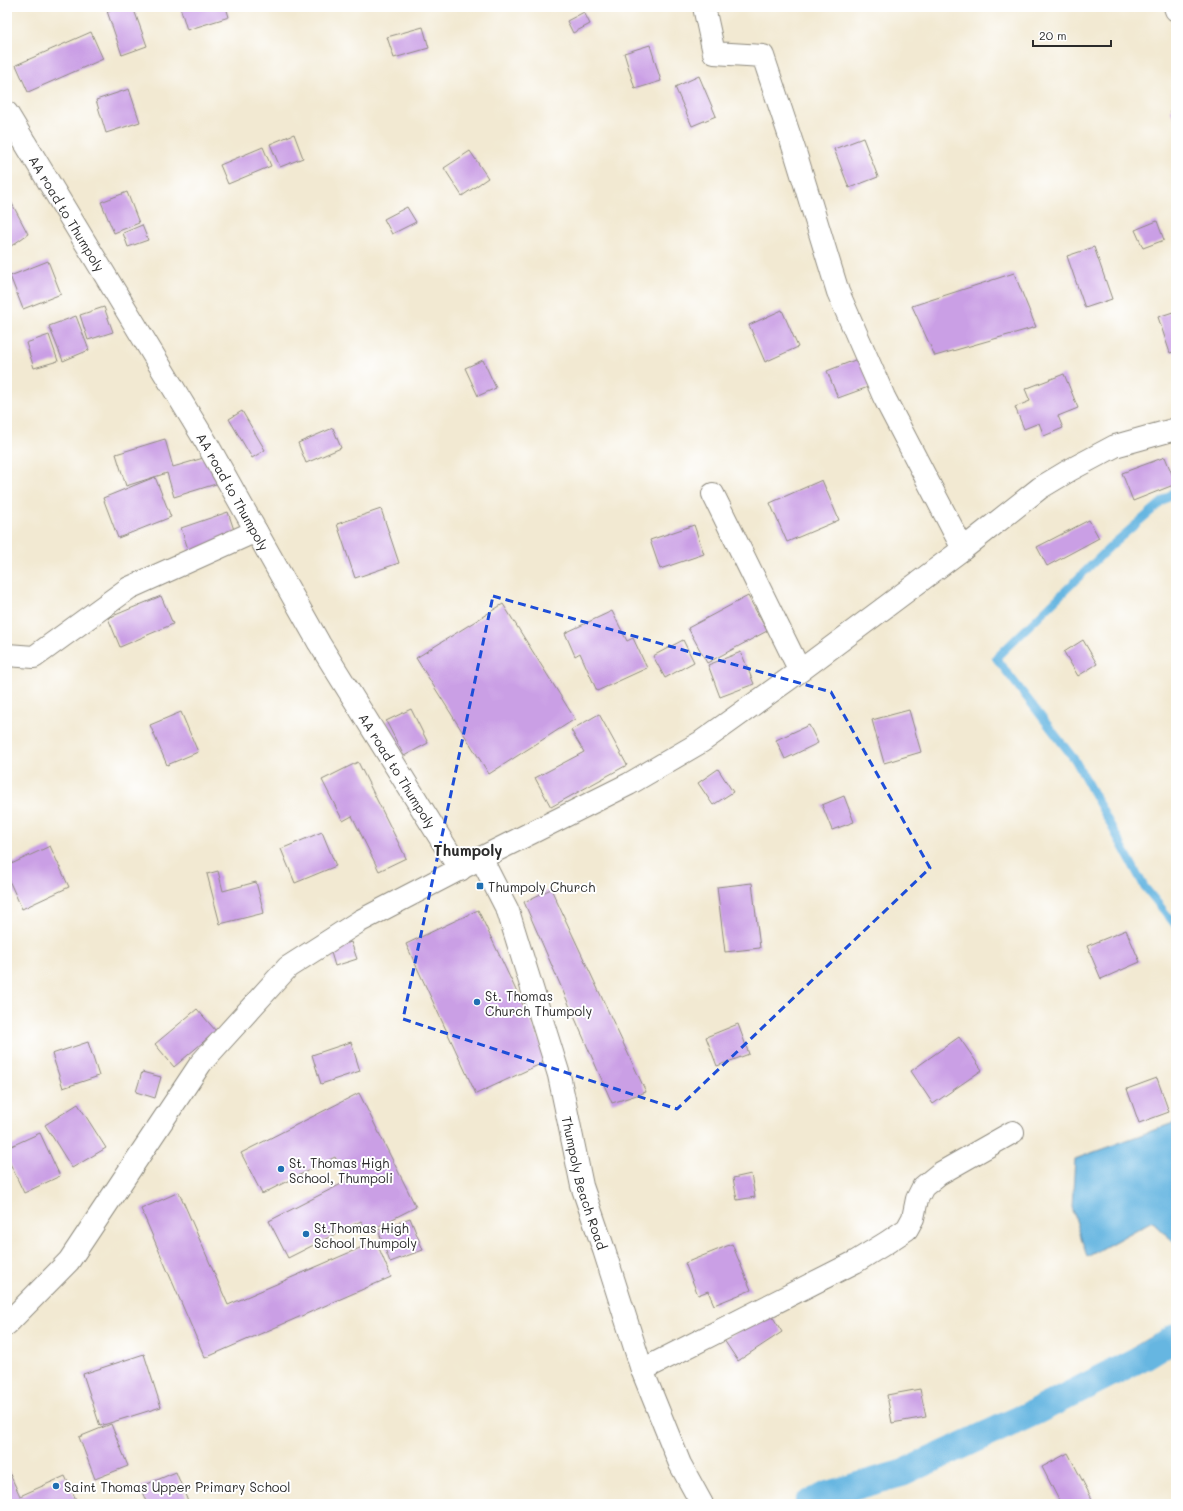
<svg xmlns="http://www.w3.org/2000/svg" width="1183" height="1511" font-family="Mali,sans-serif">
<rect width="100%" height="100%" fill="#fff"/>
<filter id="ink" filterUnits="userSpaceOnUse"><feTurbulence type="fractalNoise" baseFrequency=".025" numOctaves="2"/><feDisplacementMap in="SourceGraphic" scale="8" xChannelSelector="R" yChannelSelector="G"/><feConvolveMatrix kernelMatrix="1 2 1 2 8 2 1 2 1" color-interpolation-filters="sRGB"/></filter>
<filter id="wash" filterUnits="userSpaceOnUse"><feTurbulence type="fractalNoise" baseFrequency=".012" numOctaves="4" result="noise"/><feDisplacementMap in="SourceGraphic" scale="16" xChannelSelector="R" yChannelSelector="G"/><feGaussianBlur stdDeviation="0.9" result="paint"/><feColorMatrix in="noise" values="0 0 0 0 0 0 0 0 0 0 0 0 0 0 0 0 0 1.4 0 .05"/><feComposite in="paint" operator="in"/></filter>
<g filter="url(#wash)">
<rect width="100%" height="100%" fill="#f2e9d2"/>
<!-- water -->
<path fill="#66b6e1" stroke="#487086" d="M1176,1122V1244L1152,1221L1087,1257L1072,1207L1075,1159Z
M1176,1324V1348L1090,1398L1076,1382L1147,1339Z"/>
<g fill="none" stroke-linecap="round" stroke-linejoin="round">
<!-- stream -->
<path stroke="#66b6e1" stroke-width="8" d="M1176,490L1113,544L996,658L1075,760L1144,886L1176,926"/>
<!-- canal -->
<path stroke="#66b6e1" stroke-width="27" d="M808,1504L829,1494L903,1473L1037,1411L1145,1356L1176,1337"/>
</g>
<g id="blocks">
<!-- building -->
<path fill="#ca9fe5" d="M118,7H133L147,46L122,55L107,11Z
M180,7H226L229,17L187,30Z
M584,12L590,24L573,33L567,21Z
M423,27L429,48L394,58L387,37Z
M91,32L103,59L28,92L16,65Z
M650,45L661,81L635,89L624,53Z
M699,76L716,116L692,126L675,87Z
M129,89L140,122L106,133L96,100Z
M1176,107V121L1170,110Z
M294,134L303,158L280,167L270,144Z
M863,138L878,177L849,188L834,149Z
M263,147L271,166L228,184L220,165Z
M470,151L488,178L462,196L444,168Z
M127,192L139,223L114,233L101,202Z
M7,194L28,234L7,249Z
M407,207L416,222L392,234L384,219Z
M1157,221L1164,240L1143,248L1135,230Z
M142,225L148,240L128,247L123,233Z
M1094,247L1112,299L1085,308L1067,256Z
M48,261L61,294L23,309L10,276Z
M1014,273L1036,327L935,356L912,306Z
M104,307L113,332L88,340L80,315Z
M782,310L798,347L765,362L749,325Z
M1176,311V351L1170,353L1158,317Z
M76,316L89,350L63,361L49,326Z
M49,335L58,361L34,368L26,343Z
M860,358L871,386L838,398L827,371Z
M483,360L496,388L478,396L465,368Z
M1064,374L1078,408L1058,416L1063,428L1044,436L1039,423L1024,429L1015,407L1030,401L1025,389Z
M242,411L265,450L252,458L229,419Z
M333,428L341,448L306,463L298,443Z
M165,439L173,467L210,456L219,483L174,497L167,473L126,486L116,454Z
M1165,457L1176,484L1133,501L1122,473Z
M155,477L171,517L118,538L103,498Z
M822,480L839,520L787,542L770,503Z
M381,509L399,563L355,578L337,524Z
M228,512L237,539L190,555L181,528Z
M1089,520L1099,538L1047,566L1037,547Z
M694,525L704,554L660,569L650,540Z
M161,596L173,624L120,647L108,618Z
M748,596L767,631L707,663L688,628Z
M503,604L575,719L489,774L416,658Z
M612,611L627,641L633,638L647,668L597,691L580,653L575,656L565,633Z
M683,640L694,662L665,678L653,656Z
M1083,640L1097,664L1078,676L1064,652Z
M741,652L754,684L720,697L708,665Z
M411,709L428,743L404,756L386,721Z
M909,710L921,752L884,763L872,720Z
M181,712L198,752L167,765L150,725Z
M599,714L627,765L551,807L535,778L584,752L571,730Z
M809,725L818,743L785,759L776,740Z
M358,762L406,858L379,871L352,816L343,821L322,780Z
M718,769L733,792L713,805L698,783Z
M844,796L854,822L832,830L822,805Z
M322,832L336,866L295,883L281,849Z
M50,846L69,887L22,909L7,876V866Z
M218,871L223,891L256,882L264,913L220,924L207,874Z
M752,883L760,948L725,952L717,887Z
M551,889L646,1092L612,1103L524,902Z
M478,910L549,1060L476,1094L406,944Z
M1126,930L1140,962L1101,979L1087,946Z
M351,942L357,959L335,966L330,949Z
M197,1009L216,1031L174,1067L155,1044Z
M738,1024L749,1054L717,1066L706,1037Z
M959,1037L982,1070L933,1104L911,1071Z
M88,1042L99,1076L63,1088L52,1054Z
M351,1042L360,1071L321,1084L312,1055Z
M142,1072L161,1077L155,1098L136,1092Z
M1157,1078L1169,1112L1139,1123L1127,1089Z
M359,1093L416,1207L367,1232L361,1221L288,1258L269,1221L347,1181L335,1157L262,1194L241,1153Z
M78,1104L106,1148L72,1168L45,1125Z
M40,1133L60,1176L24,1193L7,1157V1148Z
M751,1174L755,1197L737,1200L733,1178Z
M179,1192L228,1305L376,1241L391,1277L205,1358L141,1209Z
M410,1218L423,1250L390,1262L378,1230Z
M732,1244L751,1290L714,1305L708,1291L698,1295L685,1263Z
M769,1311L782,1332L738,1361L724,1340Z
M144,1354L161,1407L100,1426L83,1374Z
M920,1389L926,1417L892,1423L887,1395Z
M111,1424L128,1466L95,1479L79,1437Z
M1068,1453L1092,1499L1083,1504H1061L1042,1467Z
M7,1468L20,1496L65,1476L78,1504H7Z
M176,1472L189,1504H147L140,1487Z"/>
</g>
</g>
<g filter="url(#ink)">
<use href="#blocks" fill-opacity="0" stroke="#8e8a7e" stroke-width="1"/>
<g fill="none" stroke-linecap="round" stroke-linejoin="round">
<defs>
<path id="street" d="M704,7L714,53L763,56L796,155L838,292L884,397L963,549
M1175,7L1176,10
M713,494L800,671
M7,655L34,657L129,588L256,531
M642,1370L855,1262L886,1243L907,1229L913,1218L917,1199L923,1187L939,1174L1013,1132"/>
<g id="secondary">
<path id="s1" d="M7,113L206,442L319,643L460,870"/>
<path id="s2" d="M481,858L508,911L559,1075L582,1186L604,1250L642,1370L680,1464L702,1504"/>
</g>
<path id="primary" d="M7,1324L69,1261L201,1063L288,967L360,921L481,858L629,784L701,742L800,671L963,549L1040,488L1070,470L1115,446L1176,429"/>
</defs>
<!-- street casing -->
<use href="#street" stroke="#8e8a7e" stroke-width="24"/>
<!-- secondary casing -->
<use href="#secondary" stroke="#8e8a7e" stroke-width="24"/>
<!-- primary casing -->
<use href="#primary" stroke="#8e8a7e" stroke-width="24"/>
<!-- street -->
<use href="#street" stroke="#fff" stroke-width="22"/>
<!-- secondary -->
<use href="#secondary" stroke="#fff" stroke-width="22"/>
<!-- primary -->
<use href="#primary" stroke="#fff" stroke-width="22"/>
</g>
</g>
<!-- marked area -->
<path fill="none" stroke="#1d4ed8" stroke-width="3" stroke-dasharray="8 5" stroke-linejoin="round" d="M493,596L831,692L930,868L677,1109L403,1019Z"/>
<!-- markers -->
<g fill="#1f6fb2" stroke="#fff" stroke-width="1.5">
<rect x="476" y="882" width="8" height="8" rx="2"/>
<circle cx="477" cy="1002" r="4"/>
<circle cx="281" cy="1169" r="4"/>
<circle cx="306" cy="1234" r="4"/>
<circle cx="56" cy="1486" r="4"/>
</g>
<g text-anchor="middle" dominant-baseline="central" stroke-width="4" stroke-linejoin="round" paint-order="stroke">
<!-- street labels -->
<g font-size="13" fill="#2b2b2b" stroke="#fff">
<text stroke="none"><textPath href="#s1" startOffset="117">AA road to Thumpoly</textPath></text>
<text stroke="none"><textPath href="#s1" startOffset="441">AA road to Thumpoly</textPath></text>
<text stroke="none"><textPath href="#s1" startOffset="765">AA road to Thumpoly</textPath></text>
<text stroke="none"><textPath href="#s2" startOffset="342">Thumpoly Beach Road</textPath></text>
</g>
<!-- poi labels -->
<g font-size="13" fill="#2b2b2b" stroke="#fff" text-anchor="start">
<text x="488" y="886">Thumpoly Church</text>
<text x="485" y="995">St. Thomas<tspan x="485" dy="15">Church Thumpoly</tspan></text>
<text x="289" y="1162">St. Thomas High<tspan x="289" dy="15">School, Thumpoli</tspan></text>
<text x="314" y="1227">St.Thomas High<tspan x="314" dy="15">School Thumpoly</tspan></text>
<text x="64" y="1486">Saint Thomas Upper Primary School</text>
</g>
<!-- quarter labels -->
<g font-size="15" font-weight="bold" fill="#2b2b2b" stroke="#fff">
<text x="468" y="850">Thumpoly</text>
</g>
</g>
<!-- margin -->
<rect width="1183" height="1511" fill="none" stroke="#fff" stroke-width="24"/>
<!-- scale -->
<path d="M1033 40v6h78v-6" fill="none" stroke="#2b2b2b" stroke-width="2"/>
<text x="1039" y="40" font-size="12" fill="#2b2b2b" stroke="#ffffff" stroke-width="3" paint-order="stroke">20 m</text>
</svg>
